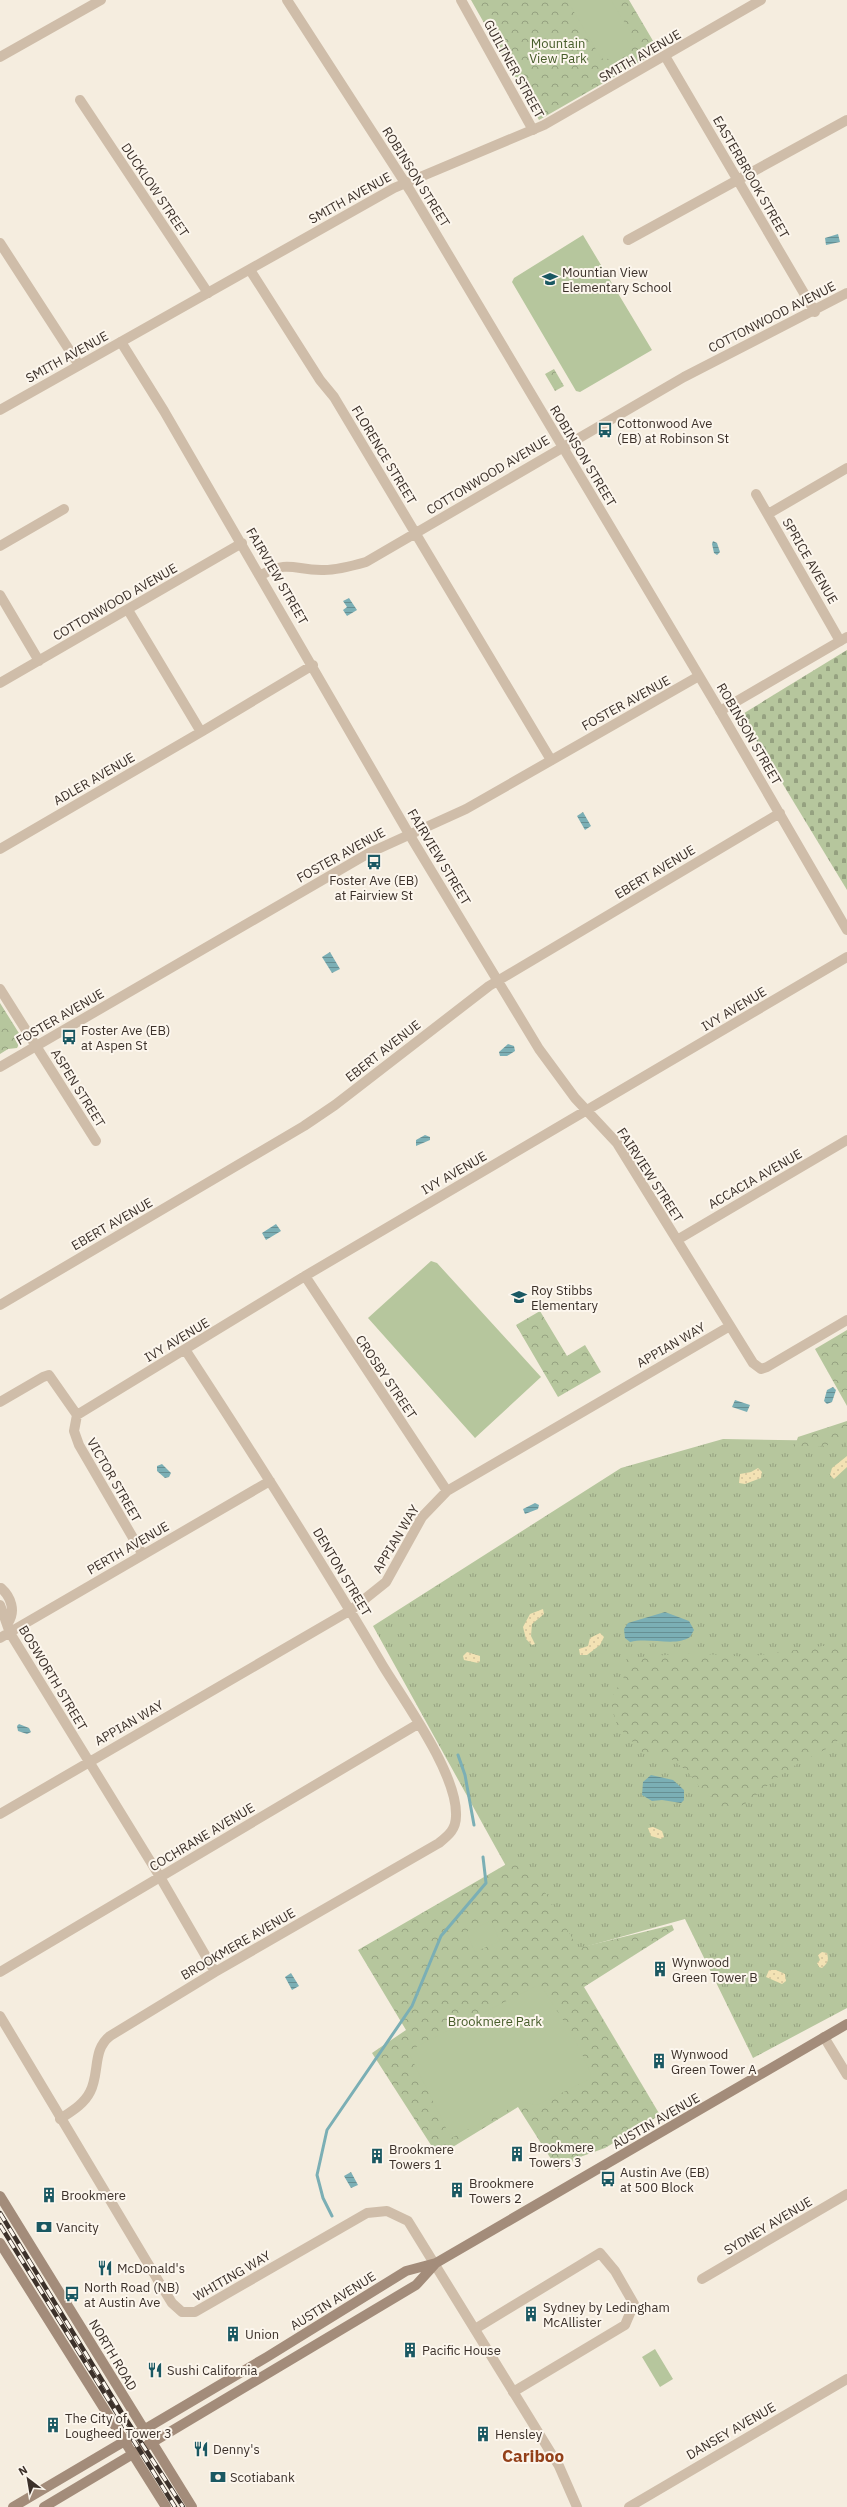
<svg xmlns="http://www.w3.org/2000/svg" width="847" height="2507" font-family="'IBM Plex Sans',sans-serif">
<defs>
<pattern id="grass-tufts" width="24" height="20" patternUnits="userSpaceOnUse"><rect width="24" height="20" fill="#b6c69d"/><path d="M3 7l-1-3M5 7V3M7 7l1-3M15 17l-1-3M17 17v-4M19 17l1-3" fill="none" stroke="#95a180"/></pattern>
<pattern id="forest-crowns" width="20" height="18" patternUnits="userSpaceOnUse"><rect width="20" height="18" fill="#b6c69d"/><path d="M2 6a3 3 0 1 1 6 0M12 15a3 3 0 1 1 6 0" fill="none" stroke="#95a180"/></pattern>
<pattern id="sand-dots" width="8" height="8" patternUnits="userSpaceOnUse"><rect width="8" height="8" fill="#f3e2b4"/><path d="M2 2h.1M6 6h.1" fill="none" stroke="#d1c29b" stroke-width="1.8" stroke-linecap="round"/></pattern>
<pattern id="cemetery-stones" width="16" height="16" patternUnits="userSpaceOnUse"><rect width="16" height="16" fill="#b6c69d"/><path d="M2 7V4a2 2 0 0 1 4 0v3zM10 15v-3a2 2 0 0 1 4 0v3z" fill="#95a180"/></pattern>
<pattern id="water-rules" width="6" height="5" patternUnits="userSpaceOnUse"><rect width="6" height="5" fill="#7bafb5"/><path d="M0 2.5h6" fill="none" stroke="#668f93"/></pattern>
</defs>
<rect width="100%" height="100%" fill="#f5eddf"/>
<!-- grass -->
<path fill="url(#grass-tufts)" d="M723,1439L847,1441V2008L753,2058L685,1919L588,1946L558,1960L373,1626L621,1468Z"/>
<!-- forest -->
<path fill="url(#forest-crowns)" d="M471,0H629L659,51L539,120Z
M554,369L564,386L555,391L545,374Z
M0,1003L22,1038L17,1048L8,1049L0,1054Z
M540,1311L567,1356L585,1345L601,1372L558,1397L516,1325Z
M847,1330V1406L815,1349Z
M847,1421V1442L793,1451L798,1437Z
M823,1646L847,1649V1732L832,1746L797,1764L778,1777L745,1804L733,1809H725L700,1788L688,1772L673,1760L643,1753L632,1741L617,1725L611,1703L615,1689C627,1683 623,1673 624,1661L629,1658L690,1653L747,1657Z
M515,1859L546,1894L578,1948L672,1925L674,1930L584,1987L660,2115L605,2148L580,2157L558,2170L518,2107L438,2156L372,2053L406,2030L358,1950Z"/>
<!-- sand -->
<path fill="url(#sand-dots)" d="M847,1456V1467L834,1479L830,1475L832,1468Z
M758,1468L762,1472L761,1478L745,1484L739,1483L740,1474L751,1472Z
M543,1609L544,1614L532,1624L531,1636L535,1644L532,1645L526,1639L523,1627L530,1614Z
M600,1633L604,1637L600,1645L587,1655H580L579,1649L588,1646L590,1638Z
M467,1652L480,1656V1661L478,1663L464,1660L463,1656Z
M653,1827L662,1831L664,1837L661,1839L651,1836L648,1828Z
M822,1952L827,1953C829,1960 828,1963 822,1968L819,1967L817,1963L820,1960L818,1955Z
M769,1970H776L785,1974L786,1981L782,1984L766,1977Z"/>
<!-- cemetery -->
<path fill="url(#cemetery-stones)" d="M847,650V890L741,715Z"/>
<!-- pitch -->
<path fill="#b6c69d" d="M567,0H611L634,38L633,42L606,60L601,58Z
M583,235L652,350L580,392L576,391L512,282L514,278Z
M431,1261L437,1263L541,1377L475,1438L368,1318Z
M491,1921L500,1941L475,1952L466,1932Z
M536,1986L542,1987L575,2039L591,2074L590,2079L537,2105L523,2102L451,2138L408,2051Z
M655,2349L673,2379L660,2387L642,2357Z"/>
<!-- water -->
<path fill="url(#water-rules)" d="M838,234L840,242L826,245L825,238Z
M713,541L717,543L720,552L717,555L714,553L712,544Z
M349,598L357,610L347,616L343,610L347,607L343,601Z
M583,812L591,826L585,830L577,816Z
M330,952L340,969L332,973L322,957Z
M508,1044L514,1046L515,1051L507,1056H500L499,1052Z
M425,1135L430,1137V1140L416,1146V1140Z
M276,1224L281,1231L266,1240L262,1233Z
M833,1387L836,1390L832,1402L827,1404L824,1401L827,1390Z
M735,1400L750,1405L747,1412L732,1407Z
M162,1464L171,1473L169,1477L165,1478L157,1471V1466Z
M535,1503L539,1505L538,1509L525,1514L523,1509Z
M665,1612L689,1621L694,1630L690,1637C676,1647 649,1637 630,1642L625,1638L624,1629L628,1623Z
M19,1724L29,1728L31,1732L27,1734L18,1731L17,1726Z
M651,1775L673,1780L684,1790V1800L681,1803L662,1800L652,1801L642,1795L643,1782Z
M291,1973L299,1986L292,1990L285,1977Z
M351,2172L358,2185L351,2188L344,2176Z"/>
<g fill="none" stroke-linecap="round" stroke-linejoin="round">
<!-- stream -->
<path stroke="#7bafb5" stroke-width="3" d="M458,1755L465,1775L474,1825
M332,2216L323,2198L317,2175L327,2130L412,2006L441,1936L486,1883L483,1857"/>
<!-- minor -->
<path stroke="#cfbda9" stroke-width="10" d="M461,0L533,130
M665,56L815,312
M0,57L101,0
M80,100L208,293
M628,240L847,120
M0,243L79,365
M250,270L320,380L334,397L551,760
M121,342L164,411L409,834L539,1049L575,1098L617,1143L753,1363L761,1369L767,1367L847,1320
M756,494L840,641
M768,514L847,468
M0,546L64,509
M261,575C290,559 295,571 324,570C338,570 352,566 366,562L684,377L847,293
M0,595L39,661
M0,683L242,543
M720,711L847,930
M201,732L313,665
M0,849L201,732L128,610
M0,989L96,1141
M677,1240L847,1140
M305,1276L447,1491
M0,1305L304,1126L335,1105L489,986L780,813
M0,1402L43,1377L49,1375L77,1415L74,1431L79,1445L143,1555
M77,1415L305,1276L847,957
M1,1588C11,1597 16,1611 8,1623
M0,1605L10,1633L160,1877L215,1972
M0,1638L270,1481
M0,1814L351,1610L386,1582L422,1517L447,1491L730,1326
M0,1972L418,1724
M60,2119C72,2111 84,2104 90,2092C100,2073 92,2050 110,2036L215,1972L439,1843C449,1835 456,1829 456,1816C458,1775 405,1702 383,1666C320,1559 254,1455 186,1351
M702,2279L847,2194
M475,2329L600,2253L615,2271L634,2304L625,2325L513,2392
M629,2507L847,2379"/>
<!-- tertiary -->
<path stroke="#cfbda9" stroke-width="10" d="M287,0L411,192L720,711L847,637
M0,410L394,188L544,125L761,0
M0,1067L369,853L466,809L699,676
M0,2016L159,2282L172,2303L182,2312H195L367,2213L387,2211L408,2221L559,2466L577,2507
M824,2037L847,2075"/>
<!-- secondary -->
<path stroke="#a38c7a" stroke-width="10" d="M0,2196L192,2507
M0,2243L166,2507
M13,2507L267,2357L406,2271L436,2263
M44,2507L416,2285L436,2263L847,2024"/>
<defs>
<path id="rail" d="M0,2213L122,2413L183,2507
M0,2225L175,2507"/>
</defs>
<!-- rail casing -->
<use href="#rail" stroke="#3c312a" stroke-width="4.5"/>
<!-- rail -->
<use href="#rail" stroke="#fcf6ed" stroke-width="3" stroke-dasharray="9" stroke-linecap="butt"/>
</g>
<!-- icons -->
<defs>
<symbol id="school-bare" viewBox="-9 -9 18 18"><path d="M0-5L7-2L0 1L-7-2ZM-4 1L0 2.5L4 1V4Q0 6-4 4Z" fill="#1a5862" stroke="#fcf6ed" stroke-width="2.5" paint-order="stroke"/></symbol>
<symbol id="bus-bare" viewBox="-9 -9 18 18"><path d="M-5-6H5V4H4V6H2V4H-2V6H-4V4H-5ZM-3.5-4V0h7V-4ZM-3.5 1.2v1.5H-2V1.2ZM2 1.2v1.5H3.5V1.2Z" fill="#1a5862" stroke="#fcf6ed" stroke-width="2.5" paint-order="stroke"/></symbol>
<symbol id="building-bare" viewBox="-9 -9 18 18"><path d="M-4-6H4V6H1V3H-1V6H-4ZM-2.5-4.3h1.7v1.8h-1.7ZM.8-4.3h1.7v1.8H.8ZM-2.5-1h1.7V.8h-1.7ZM.8-1h1.7V.8H.8Z" fill="#1a5862" stroke="#fcf6ed" stroke-width="2.5" paint-order="stroke"/></symbol>
<symbol id="bank-bare" viewBox="-9 -9 18 18"><path d="M-6-4H6V4H-6ZM0-2.3a2.3 2.3 0 1 0 0 4.6a2.3 2.3 0 1 0 0-4.6Z" fill="#1a5862" stroke="#fcf6ed" stroke-width="2.5" paint-order="stroke"/></symbol>
<symbol id="restaurant-bare" viewBox="-9 -9 18 18"><path d="M-5-6h1v4h1v-4h1v4h1v-4h1v5L-1.5 .5V6h-2V.5L-5-1ZM5-6V6H3V1.5H1.5Q1.5-4 5-6Z" fill="#1a5862" stroke="#fcf6ed" stroke-width="2.5" paint-order="stroke"/></symbol>
</defs>
<g fill-rule="evenodd">
<use href="#school-bare" x="539" y="268" width="22" height="22"/>
<use href="#bus-bare" x="594" y="419" width="22" height="22"/>
<use href="#bus-bare" x="363" y="851" width="22" height="22"/>
<use href="#bus-bare" x="58" y="1026" width="22" height="22"/>
<use href="#school-bare" x="508" y="1286" width="22" height="22"/>
<use href="#building-bare" x="649" y="1958" width="22" height="22"/>
<use href="#building-bare" x="648" y="2050" width="22" height="22"/>
<use href="#building-bare" x="506" y="2143" width="22" height="22"/>
<use href="#building-bare" x="366" y="2145" width="22" height="22"/>
<use href="#bus-bare" x="597" y="2168" width="22" height="22"/>
<use href="#building-bare" x="446" y="2179" width="22" height="22"/>
<use href="#building-bare" x="38" y="2184" width="22" height="22"/>
<use href="#bank-bare" x="33" y="2216" width="22" height="22"/>
<use href="#restaurant-bare" x="94" y="2257" width="22" height="22"/>
<use href="#bus-bare" x="61" y="2283" width="22" height="22"/>
<use href="#building-bare" x="520" y="2303" width="22" height="22"/>
<use href="#building-bare" x="222" y="2323" width="22" height="22"/>
<use href="#building-bare" x="399" y="2339" width="22" height="22"/>
<use href="#restaurant-bare" x="144" y="2359" width="22" height="22"/>
<use href="#building-bare" x="42" y="2414" width="22" height="22"/>
<use href="#building-bare" x="472" y="2423" width="22" height="22"/>
<use href="#restaurant-bare" x="190" y="2438" width="22" height="22"/>
<use href="#bank-bare" x="207" y="2466" width="22" height="22"/>
</g>
<g text-anchor="middle" dominant-baseline="central" stroke-width="4" stroke-linejoin="round" paint-order="stroke">
<!-- park labels -->
<g font-size="13" fill="#475d2b" stroke="#fcf6ed">
<text x="558" y="43">Mountain<tspan x="558" dy="15">View Park</tspan></text>
<text x="495" y="2021">Brookmere Park</text>
</g>
<!-- street labels -->
<g font-size="13" fill="#3c312a" stroke="#fcf6ed">
<text transform="translate(640 56) rotate(-30)">SMITH AVENUE</text>
<text transform="translate(514 69) rotate(61)">GUILTNER STREET</text>
<text transform="translate(416 177) rotate(58)">ROBINSON STREET</text>
<text transform="translate(751 177) rotate(60)">EASTERBROOK STREET</text>
<text transform="translate(155 190) rotate(56)">DUCKLOW STREET</text>
<text transform="translate(350 198) rotate(-29)">SMITH AVENUE</text>
<text transform="translate(772 317) rotate(-27)">COTTONWOOD AVENUE</text>
<text transform="translate(67 357) rotate(-29)">SMITH AVENUE</text>
<text transform="translate(384 455) rotate(59)">FLORENCE STREET</text>
<text transform="translate(583 456) rotate(59)">ROBINSON STREET</text>
<text transform="translate(488 475) rotate(-31)">COTTONWOOD AVENUE</text>
<text transform="translate(810 561) rotate(60)">SPRICE AVENUE</text>
<text transform="translate(277 576) rotate(60)">FAIRVIEW STREET</text>
<text transform="translate(115 602) rotate(-30)">COTTONWOOD AVENUE</text>
<text transform="translate(626 703) rotate(-29)">FOSTER AVENUE</text>
<text transform="translate(749 734) rotate(60)">ROBINSON STREET</text>
<text transform="translate(94 779) rotate(-30)">ADLER AVENUE</text>
<text transform="translate(341 855) rotate(-29)">FOSTER AVENUE</text>
<text transform="translate(439 857) rotate(59)">FAIRVIEW STREET</text>
<text transform="translate(655 872) rotate(-31)">EBERT AVENUE</text>
<text transform="translate(734 1009) rotate(-31)">IVY AVENUE</text>
<text transform="translate(60 1017) rotate(-30)">FOSTER AVENUE</text>
<text transform="translate(383 1051) rotate(-38)">EBERT AVENUE</text>
<text transform="translate(78 1088) rotate(58)">ASPEN STREET</text>
<text transform="translate(454 1173) rotate(-30)">IVY AVENUE</text>
<text transform="translate(650 1175) rotate(57)">FAIRVIEW STREET</text>
<text transform="translate(755 1179) rotate(-30)">ACCACIA AVENUE</text>
<text transform="translate(112 1224) rotate(-30)">EBERT AVENUE</text>
<text transform="translate(177 1340) rotate(-31)">IVY AVENUE</text>
<text transform="translate(671 1345) rotate(-30)">APPIAN WAY</text>
<text transform="translate(386 1377) rotate(56)">CROSBY STREET</text>
<text transform="translate(114 1480) rotate(60)">VICTOR STREET</text>
<text transform="translate(396 1539) rotate(-59)">APPIAN WAY</text>
<text transform="translate(128 1548) rotate(-30)">PERTH AVENUE</text>
<text transform="translate(342 1572) rotate(59)">DENTON STREET</text>
<text transform="translate(53 1678) rotate(59)">BOSWORTH STREET</text>
<text transform="translate(129 1723) rotate(-30)">APPIAN WAY</text>
<text transform="translate(202 1837) rotate(-31)">COCHRANE AVENUE</text>
<text transform="translate(238 1944) rotate(-30)">BROOKMERE AVENUE</text>
<text transform="translate(656 2121) rotate(-30)">AUSTIN AVENUE</text>
<text transform="translate(768 2226) rotate(-31)">SYDNEY AVENUE</text>
<text transform="translate(232 2276) rotate(-30)">WHITING WAY</text>
<text transform="translate(333 2301) rotate(-32)">AUSTIN AVENUE</text>
<text transform="translate(113 2355) rotate(59)">NORTH ROAD</text>
<text transform="translate(731 2431) rotate(-30)">DANSEY AVENUE</text>
</g>
<!-- poi labels -->
<g font-size="13" fill="#3c312a" stroke="#fcf6ed" text-anchor="start">
<text x="562" y="272">Mountian View<tspan x="562" dy="15">Elementary School</tspan></text>
<text x="617" y="423">Cottonwood Ave<tspan x="617" dy="15">(EB) at Robinson St</tspan></text>
<text x="374" y="880" text-anchor="middle">Foster Ave (EB)<tspan x="374" dy="15">at Fairview St</tspan></text>
<text x="81" y="1030">Foster Ave (EB)<tspan x="81" dy="15">at Aspen St</tspan></text>
<text x="531" y="1290">Roy Stibbs<tspan x="531" dy="15">Elementary</tspan></text>
<text x="672" y="1962">Wynwood<tspan x="672" dy="15">Green Tower B</tspan></text>
<text x="671" y="2054">Wynwood<tspan x="671" dy="15">Green Tower A</tspan></text>
<text x="529" y="2147">Brookmere<tspan x="529" dy="15">Towers 3</tspan></text>
<text x="389" y="2149">Brookmere<tspan x="389" dy="15">Towers 1</tspan></text>
<text x="620" y="2172">Austin Ave (EB)<tspan x="620" dy="15">at 500 Block</tspan></text>
<text x="469" y="2183">Brookmere<tspan x="469" dy="15">Towers 2</tspan></text>
<text x="61" y="2195">Brookmere</text>
<text x="56" y="2227">Vancity</text>
<text x="117" y="2268">McDonald's</text>
<text x="84" y="2287">North Road (NB)<tspan x="84" dy="15">at Austin Ave</tspan></text>
<text x="543" y="2307">Sydney by Ledingham<tspan x="543" dy="15">McAllister</tspan></text>
<text x="245" y="2334">Union</text>
<text x="422" y="2350">Pacific House</text>
<text x="167" y="2370">Sushi California</text>
<text x="65" y="2418">The City of<tspan x="65" dy="15">Lougheed Tower 3</tspan></text>
<text x="495" y="2434">Hensley</text>
<text x="213" y="2449">Denny's</text>
<text x="230" y="2477">Scotiabank</text>
</g>
<!-- district labels -->
<g font-size="17" font-weight="bold" fill="#93401a" stroke="#fcf6ed">
<text x="533" y="2456">Cariboo</text>
</g>
</g>
<!-- north arrow -->
<g transform="translate(28 2479) rotate(329)" stroke="#fcf6ed" stroke-width="3" paint-order="stroke">
<path d="M0-3L7 15L0 10L-7 15Z" fill="#3c312a"/>
<text y="-6" font-size="11" font-weight="bold" text-anchor="middle" fill="#3c312a">N</text>
</g>
</svg>
